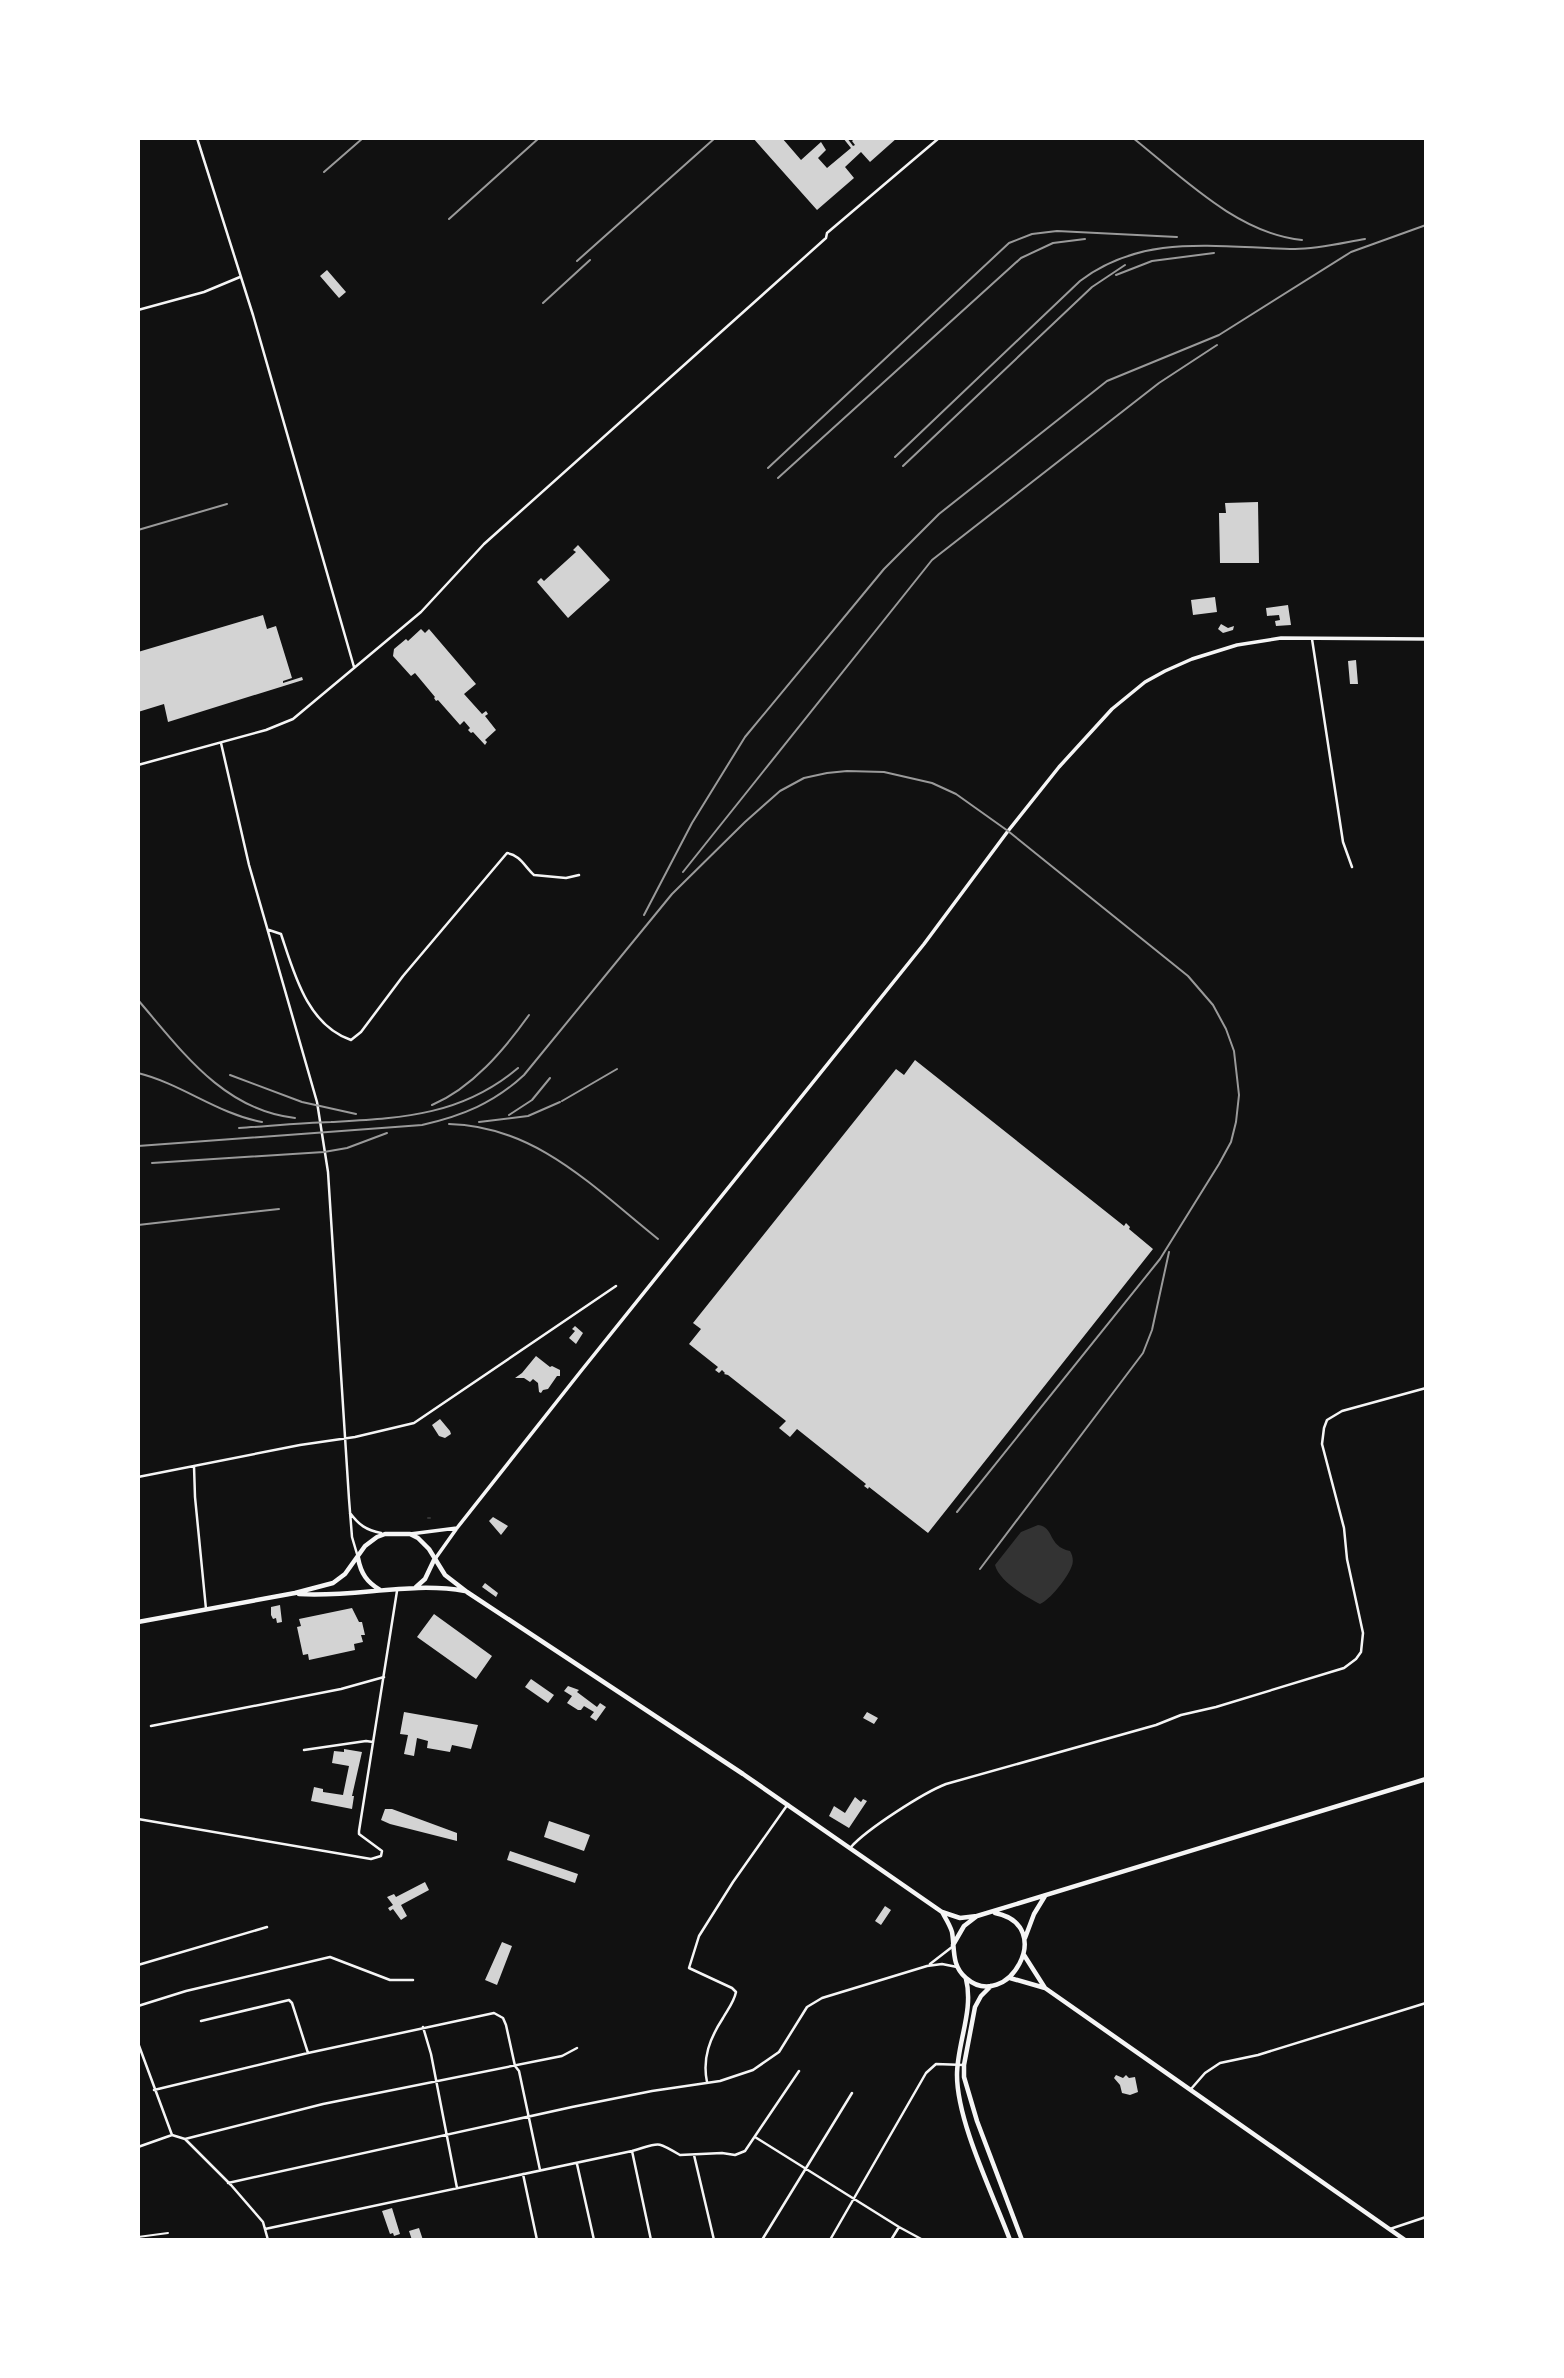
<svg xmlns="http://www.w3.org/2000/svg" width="1564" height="2378" font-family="'DejaVu Sans',sans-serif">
<rect width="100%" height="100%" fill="#111"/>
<!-- water -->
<path fill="#333" d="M1038,1525C1055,1527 1047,1546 1070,1551C1073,1556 1074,1562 1071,1568C1067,1578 1050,1600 1040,1604C1026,1597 999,1581 995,1565L1021,1532Z"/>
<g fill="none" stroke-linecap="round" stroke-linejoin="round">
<!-- stream -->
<path stroke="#333" stroke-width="2" d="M428,1518H430"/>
</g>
<!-- building -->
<path fill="#d3d3d3" d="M753,138H782L801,160L821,142L826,150L818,158L827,168L851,148L843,138H847L853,146L855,145L852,141L855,138H897L870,162L861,152L845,167L854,178L817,210Z
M327,270L346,292L339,298L320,276Z
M1258,502L1259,563H1220L1219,513H1226L1225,503Z
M578,545L610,580L568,618L537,582L541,578L544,581L576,552L573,550Z
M1215,597L1217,612L1193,615L1191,600Z
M1288,605L1291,625L1276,626L1275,621L1280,620L1279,615L1267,616L1266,608Z
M263,615L267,629L276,626L292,678L283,681V683L302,677L303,680L168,722L164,704L138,712V652Z
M1221,624L1228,628L1234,626L1233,630L1223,633L1218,629Z
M421,629L425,633L429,629L476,684L464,694L482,714L486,711L488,714L485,716L496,730L485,740L487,742L485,745L473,732L471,733L468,730L470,728L464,721L460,725L438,700L436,701L434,698L435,697L415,673L411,676L393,656L394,649L406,639L408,641Z
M1356,660L1358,684H1350L1348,661Z
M915,1060L1124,1226L1126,1223L1130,1227L1129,1229L1153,1249L928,1533L869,1487L868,1489L864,1486L866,1484L797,1429L790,1437L779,1428L786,1421L728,1375L724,1374L725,1373L722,1370L719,1373L715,1370L718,1367L689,1344L701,1329L693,1323L896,1069L904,1075Z
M575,1326L583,1333L576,1344L569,1338L575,1331L572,1329Z
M536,1356L550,1367L552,1366L560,1370V1376H557L548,1389L543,1390L541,1393L539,1392L538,1383L533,1379L530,1382L524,1378H515L522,1373Z
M440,1419L450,1431L451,1434L445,1438L439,1436L432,1425Z
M493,1517L508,1526L501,1535L489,1521Z
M485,1583L498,1593L496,1597L482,1587Z
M280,1605L282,1622L277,1623L276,1618L273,1619L271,1615V1607Z
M352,1608L359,1622H362L365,1635H361L363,1642L354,1644L355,1650L309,1660L308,1654L303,1655L297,1627L301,1626L299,1619Z
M434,1614L492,1656L476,1679L417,1637Z
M531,1679L554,1695L548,1703L525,1687Z
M568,1686L579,1690L577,1692L597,1707L600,1703L606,1707L596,1721L590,1717L594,1712L584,1706L581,1710H578L567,1703L572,1696L564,1691Z
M404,1712L478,1725L471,1749L452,1745L450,1752L427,1748L428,1741L417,1738L414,1756L404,1754L408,1735L400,1734Z
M867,1712L878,1718L874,1724L863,1718Z
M344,1749L362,1752L352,1796H354L352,1809L311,1801L314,1787L323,1789V1792L343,1795L349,1766L332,1763L334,1751L344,1752Z
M855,1797L861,1802L863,1799L867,1801L849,1828L829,1816L834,1806L845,1813Z
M385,1809H392L457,1833V1841L390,1824L381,1820Z
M549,1821L590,1835L584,1851L544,1837Z
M510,1851L578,1874L575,1883L507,1860Z
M425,1882L429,1890L401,1905L407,1916L401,1920L393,1909L390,1911L388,1908L393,1905L387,1897L394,1894L396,1897Z
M885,1906L891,1910L881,1925L875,1921Z
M502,1942L512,1946L497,1985L485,1980Z
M1116,2075L1123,2078L1126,2075L1129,2078L1135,2077L1138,2092L1130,2095L1122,2093L1120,2085L1114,2078Z
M392,2208L400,2234L394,2236L393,2233L390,2234L382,2211Z
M419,2228L423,2240H412L409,2231Z"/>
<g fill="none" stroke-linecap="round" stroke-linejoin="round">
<!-- pedestrian -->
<path stroke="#f5f5f5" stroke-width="2" d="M138,2237L168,2233"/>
<!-- minor -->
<path stroke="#f5f5f5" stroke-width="2.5" d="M197,138L253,315L354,667
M138,310L204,292L240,277
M1312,639L1343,842L1352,867
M221,743L249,865L317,1102L328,1172L349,1499L352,1537L357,1554
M138,765L266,730L293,719L421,612L484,544L826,238L827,233L939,138
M269,930L281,934C294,973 307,1025 351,1040L361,1032L403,976L507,853C520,855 525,867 534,875L566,878L579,875
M194,1466L195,1497L206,1609
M138,1477L300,1445L355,1437L414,1423L616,1286
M350,1513C359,1525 366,1530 381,1533
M151,1726L341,1689L384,1677
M304,1750L366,1741L373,1742
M138,1819L371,1859L381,1856L382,1851L359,1834V1831L397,1591
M851,1847C867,1829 923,1793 946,1784L1156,1725L1181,1715L1216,1707L1344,1668L1356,1659L1361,1652L1363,1633L1347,1559L1344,1528L1322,1444L1324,1428L1327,1420L1342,1411L1426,1388
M930,1964L952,1947
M138,1965L267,1927
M138,2006L186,1991L330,1957L390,1980H413
M201,2021L289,2000L292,2003L308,2053
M423,2027L431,2054L457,2188
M138,2043L172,2135L185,2139L231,2185L263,2222L268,2240
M707,2082C702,2058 710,2038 723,2018C728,2009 734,2002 736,1992L732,1988L689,1968L699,1936L733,1882L788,1804
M1191,2089L1205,2073L1220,2063L1258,2055L1426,2003
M154,2090L308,2053L494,2013L503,2018L506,2025L515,2066L519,2071L540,2170
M755,2137L899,2227L923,2240
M185,2139L323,2104L562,2056L577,2048
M138,2147L172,2135
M632,2151L651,2240
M694,2155L714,2240
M577,2164L594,2240
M523,2174L537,2240
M228,2183L572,2107L652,2091L720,2081L753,2070L779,2052L807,2007L822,1998L927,1966L942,1964L957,1967
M265,2229L632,2151C660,2143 655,2140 680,2155L722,2153L735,2155L745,2151L799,2071
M1390,2229L1426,2217
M762,2240L852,2093
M830,2240L926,2073L936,2064L964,2065
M891,2240L899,2227"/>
<!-- tertiary -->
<path stroke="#f5f5f5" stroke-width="3.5" d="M410,1534L457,1528
M435,1559L457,1528L581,1371L924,944L1008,831L1059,767L1112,709L1145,682L1165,671L1192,659L1237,645L1281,638L1426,639"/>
<!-- secondary -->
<path stroke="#f5f5f5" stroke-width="4.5" d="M358,1558C361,1574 367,1582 380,1590
M416,1587L425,1579L434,1560
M299,1594C354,1598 410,1581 465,1591
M138,1622L295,1593L333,1583L345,1574L365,1546L377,1537L385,1534H410L418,1538L429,1549L445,1575L467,1592L743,1774L942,1912L960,1918L977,1916
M942,1912C946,1919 950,1925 952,1932C955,1949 951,1965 966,1978C1007,2014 1058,1925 995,1913
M1025,1938L1034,1914L1045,1896
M953,1945L964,1926L977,1916L1426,1779
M1024,1955L1045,1988
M1010,1978L1045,1988L1405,2240
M966,1979C974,2010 957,2044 957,2075C957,2122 993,2194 1010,2240
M991,1986L981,1996L975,2007L964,2065V2077L977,2121L1022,2240"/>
<!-- rail -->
<path stroke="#9a9a9a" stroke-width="2" d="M1133,138C1182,177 1238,234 1302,240
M324,172L363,138
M449,219L539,138
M577,261L715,138
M1116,275L1152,261L1214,253
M543,303L590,260
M895,457L1080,281C1144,232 1220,248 1295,249C1318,249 1342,243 1365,239
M903,466L1092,287L1125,265
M768,468L1009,243L1032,234L1057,231L1177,237
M778,478L1021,258L1053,243L1085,239
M138,530L227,504
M683,872L932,560L1159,383L1217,345
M644,915L692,823L745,737L884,569L939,514L1107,381L1219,335L1351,252L1426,225
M138,1000C182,1051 223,1110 295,1118
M138,1073C182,1084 218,1114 262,1122
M230,1075L302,1102L356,1114
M562,1101L617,1069
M432,1105C472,1088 504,1050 529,1015
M509,1115L532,1100L550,1078
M479,1122L528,1116L560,1102
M449,1124C536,1126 593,1187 658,1239
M239,1128C270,1126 300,1123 331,1122C401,1118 461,1116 518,1068
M138,1146L422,1125C462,1116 494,1103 524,1075L672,894L745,822L780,791L804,778L827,773L847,771L884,772L932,783L956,794L1008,831L1188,976L1213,1005L1226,1029L1234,1051L1239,1095L1236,1122L1231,1142L1219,1164L1160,1259L957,1512
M152,1163L324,1152L347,1148L387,1133
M138,1225L279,1209
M980,1569L1143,1353L1152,1330L1169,1252"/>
</g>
<!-- border -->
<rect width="1564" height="2378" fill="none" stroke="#ffffff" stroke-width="280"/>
</svg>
